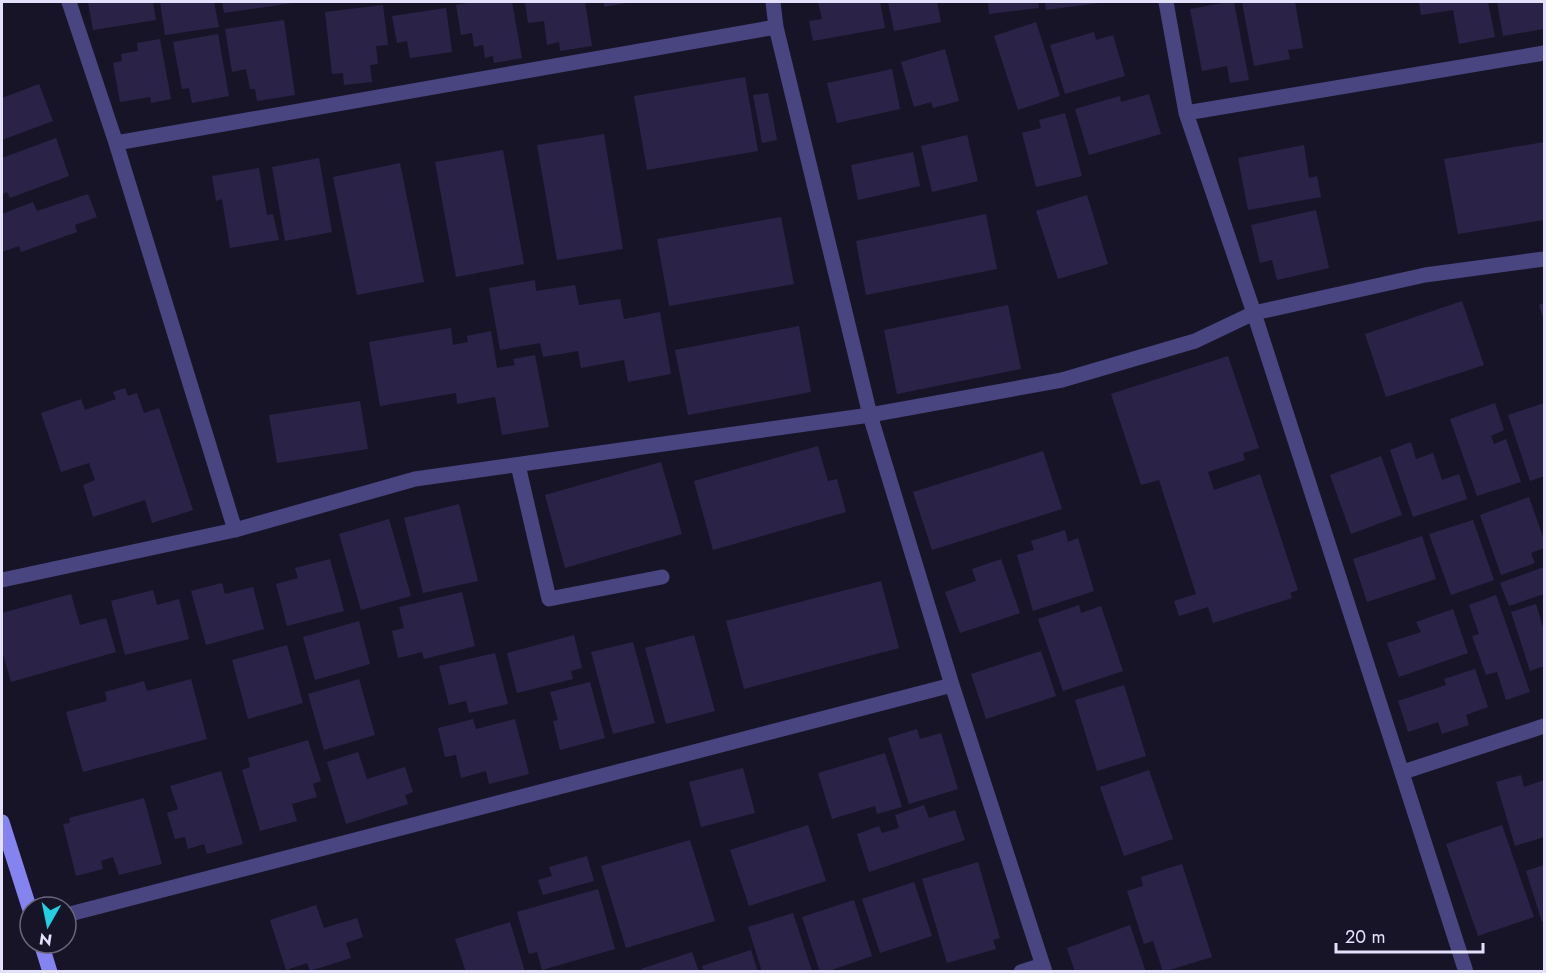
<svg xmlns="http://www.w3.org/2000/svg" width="1546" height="973" font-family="Jost,sans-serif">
<rect width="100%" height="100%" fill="#181428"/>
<!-- building -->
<path fill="#2a2347" d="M88,2H153L156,20L93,30Z
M160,2H214L219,27L165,35Z
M222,2H293V3L224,13Z
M474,2H512L522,58L494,63L493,56L485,58L483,45L474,47L472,33L461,35L456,5Z
M525,2H585L592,46L560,51L559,42L547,45L544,21L528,23Z
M604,2H627V3L604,7Z
M818,2H880L885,28L813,41L809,21L822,19Z
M888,2H937L941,22L894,31Z
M988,2H1038L1039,8L989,14Z
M1045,2H1099V3L1046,10Z
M1228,2H1234L1249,80L1230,83L1227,66L1202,71L1190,9Z
M1242,2H1295L1303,48L1288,50L1290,59L1254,66Z
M1419,2H1488L1495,37L1459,44L1453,10L1421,15Z
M1497,2H1544V29L1503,36Z
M383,5L388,45L376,46L378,64L370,65L372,82L344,85L343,73L332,74L325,12Z
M446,8L452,52L410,58L407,41L397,43L392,16Z
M284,20L295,95L257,101L255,89H250L246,69L232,72L225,29Z
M1036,22L1060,96L1018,110L994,36Z
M1094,32L1096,40L1113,35L1125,76L1065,94L1050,45Z
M218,34L229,96L192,103L189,88L182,89L173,42Z
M160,39L171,99L151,103L150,97L120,102L113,63L122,61L121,54L138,51L137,43Z
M945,49L959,101L933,108L931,102L914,107L901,62Z
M892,69L900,109L837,123L827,83Z
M745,77L758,151L647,170L634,96Z
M39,84L53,121L2,140V98Z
M768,93L777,140L762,143L753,95Z
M1149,94L1161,134L1089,155L1075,109L1120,96L1121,102Z
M1065,113L1082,176L1036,187L1022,133L1041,128L1039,120Z
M604,134L623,249L557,260L537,145Z
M967,135L978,181L932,192L921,146Z
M56,138L69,176L10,198L7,192L2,194V158Z
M1544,142V220L1458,234L1444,159Z
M1304,145L1309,178L1317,176L1321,197L1248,210L1238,158Z
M503,150L524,264L456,277L435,162Z
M913,152L920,186L858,200L851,165Z
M319,158L332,232L285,241L272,167Z
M400,163L424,282L357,295L333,177Z
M259,168L267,215L273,214L279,240L230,248L222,199L216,201L212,176Z
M88,194L97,217L75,225L77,232L21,252L19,246L2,252V214L33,202L37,211Z
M1087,195L1108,264L1058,279L1036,211Z
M1316,210L1329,268L1277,280L1272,260L1260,263L1251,225Z
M986,214L997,269L866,295L856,241Z
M781,217L794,284L669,306L657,239Z
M535,280L536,291L575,285L579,305L620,299L624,319L660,312L671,374L628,382L624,360L581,368L578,351L543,357L540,343L500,350L489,288Z
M1462,301L1484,365L1386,397L1365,334Z
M1544,303V320L1539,305Z
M1008,305L1021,369L897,394L884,330Z
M799,326L811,392L688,415L675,350Z
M451,328L453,345L468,342L467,336L491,331L497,368L515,365L513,359L535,355L549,427L502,435L495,397L457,404L456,393L380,406L369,342Z
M1228,356L1259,448L1243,453L1245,460L1208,472L1214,490L1260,474L1298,590L1290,593L1292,598L1213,623L1208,607L1179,616L1174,601L1196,594L1159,480L1141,485L1111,394Z
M125,388L128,396L137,393L144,413L159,408L193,510L152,523L145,500L93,517L83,485L95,480L89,463L61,472L41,413L81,399L85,410L116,399L113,392Z
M360,401L368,449L277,463L269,415Z
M1495,403L1504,430L1491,436L1494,444L1506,439L1521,482L1477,496L1450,419Z
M1544,403V476L1530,481L1508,415Z
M1411,442L1416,459L1433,453L1442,480L1459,474L1467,499L1413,517L1390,450Z
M818,446L828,481L837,479L846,512L713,550L694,481Z
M1043,451L1062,509L932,550L913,492Z
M1381,456L1402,515L1351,534L1330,475Z
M661,462L682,534L565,568L545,495Z
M1529,497L1544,540V548L1531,553L1535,563L1501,575L1480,515Z
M459,504L478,581L423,593L404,518Z
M389,519L411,596L361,610L339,534Z
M1473,520L1494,580L1451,595L1429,534Z
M1065,530L1068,542L1078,538L1094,591L1033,611L1017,555L1034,550L1031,541Z
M1422,536L1436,579L1367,602L1353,559Z
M330,559L344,611L287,626L276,584L298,578L295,568Z
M1001,559L1020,613L960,633L945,592L976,581L972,569Z
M1544,567V594L1509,606L1500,583Z
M881,581L899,648L744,689L726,621Z
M222,583L225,594L253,587L264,629L206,645L191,591Z
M153,590L157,605L179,599L189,639L125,655L111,601Z
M462,592L475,646L424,659L422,652L398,658L392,631L404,628L399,607Z
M71,594L80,625L106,618L116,652L11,682L2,651V613Z
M1496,595L1530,692L1506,700L1497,672L1486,675L1472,636L1479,634L1469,605Z
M1536,604L1544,631V666L1530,671L1511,612Z
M1079,605L1081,613L1101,606L1123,671L1063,691L1038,619Z
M1453,609L1468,653L1399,677L1387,643L1421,632L1416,622Z
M359,621L370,664L315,680L303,637Z
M574,635L582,668L571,671L573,679L517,693L507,653Z
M694,635L715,711L666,724L645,648Z
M633,642L655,723L613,734L591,652Z
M287,645L303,703L248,719L232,660Z
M1041,651L1056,696L986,719L971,674Z
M495,653L508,704L469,713L466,701L449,705L439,666Z
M1475,669L1488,707L1466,715L1469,725L1442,734L1438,722L1408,732L1398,701L1446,685L1444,679Z
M191,679L207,739L83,772L66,712L107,701L105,692L144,681L147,691Z
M359,679L375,735L324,750L308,694Z
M590,682L605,738L560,750L553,721L558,720L550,692Z
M1124,685L1146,756L1097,771L1075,700Z
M473,719L476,729L515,719L529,774L489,784L486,771L461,778L456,755L445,757L438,728Z
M917,729L920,739L941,733L958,789L909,804L888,738Z
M308,740L321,781L313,784L317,797L292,804L297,821L260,831L242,770L250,767L248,758Z
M358,752L367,779L405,767L413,792L405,795L408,804L346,824L327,762Z
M885,753L902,807L877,814L875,806L832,819L818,773Z
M743,768L755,813L701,827L689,782Z
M1149,770L1173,839L1124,856L1100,787Z
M221,771L243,844L207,854L204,844L188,849L185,837L175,839L167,813L178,809L170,786Z
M1521,775L1524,787L1544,780V837L1515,846L1496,782Z
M144,798L162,864L119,875L113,857L101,861L103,869L76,876L63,824L70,823L69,818Z
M924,805L929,818L955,810L965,840L869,872L857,834L879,826L882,833L899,828L895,815Z
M808,825L826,881L749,906L730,850Z
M1502,825L1534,917L1478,936L1446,844Z
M690,840L715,921L626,948L601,866Z
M587,856L594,881L543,895L538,880L552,876L549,867Z
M978,862L1000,938L993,940L996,949L947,963L922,879Z
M1182,864L1212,957L1163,972L1153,941L1144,944L1127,891L1143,886L1141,877Z
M1544,865V921L1542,922L1526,871Z
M914,882L932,936L880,953L862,899Z
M598,889L615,949L542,970L537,952L529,954L517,912Z
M854,900L872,956L826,972H820L802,917Z
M316,905L324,928L357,918L363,937L346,943L351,958L310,971L307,963L286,970L270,920Z
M793,913L812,971L762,972L748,927Z
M510,922L525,972H466L455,939Z
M1130,925L1146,972H1075L1067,948Z
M751,950L758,972H704L702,966Z
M692,952L699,972H642L641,969Z"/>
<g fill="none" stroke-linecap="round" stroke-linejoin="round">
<!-- street -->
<path stroke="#484581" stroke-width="15" d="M69,2L116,143L235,530
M773,2L776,27L870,415L952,685L1045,972
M1166,2L1186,113L1254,313L1466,972
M1186,113L1544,53
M116,143L776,27
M518,465L549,599L662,577
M2,580L235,530L415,479L870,415L1062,380L1195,341L1254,313L1425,275L1544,259
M1403,772L1544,726
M66,915L952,685
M1021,972L1043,965"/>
<!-- secondary -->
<path stroke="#8583ef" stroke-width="15" d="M2,822L30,910
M41,943L50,972"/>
</g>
<!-- border -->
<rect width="1546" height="973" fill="none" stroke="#e3e0fb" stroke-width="6"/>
<!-- north arrow -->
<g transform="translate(48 925) rotate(189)"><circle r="28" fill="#181428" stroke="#69667c" stroke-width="1.5"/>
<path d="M0-4.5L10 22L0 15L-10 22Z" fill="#24cfe2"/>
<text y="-9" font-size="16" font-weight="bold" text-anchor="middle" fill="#e3e0fb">N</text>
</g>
<!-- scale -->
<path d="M1336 943v9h147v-9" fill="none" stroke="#e3e0fb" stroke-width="3"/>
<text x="1345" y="943" font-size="18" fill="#e3e0fb" stroke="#181428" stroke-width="4.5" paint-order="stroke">20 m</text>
</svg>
